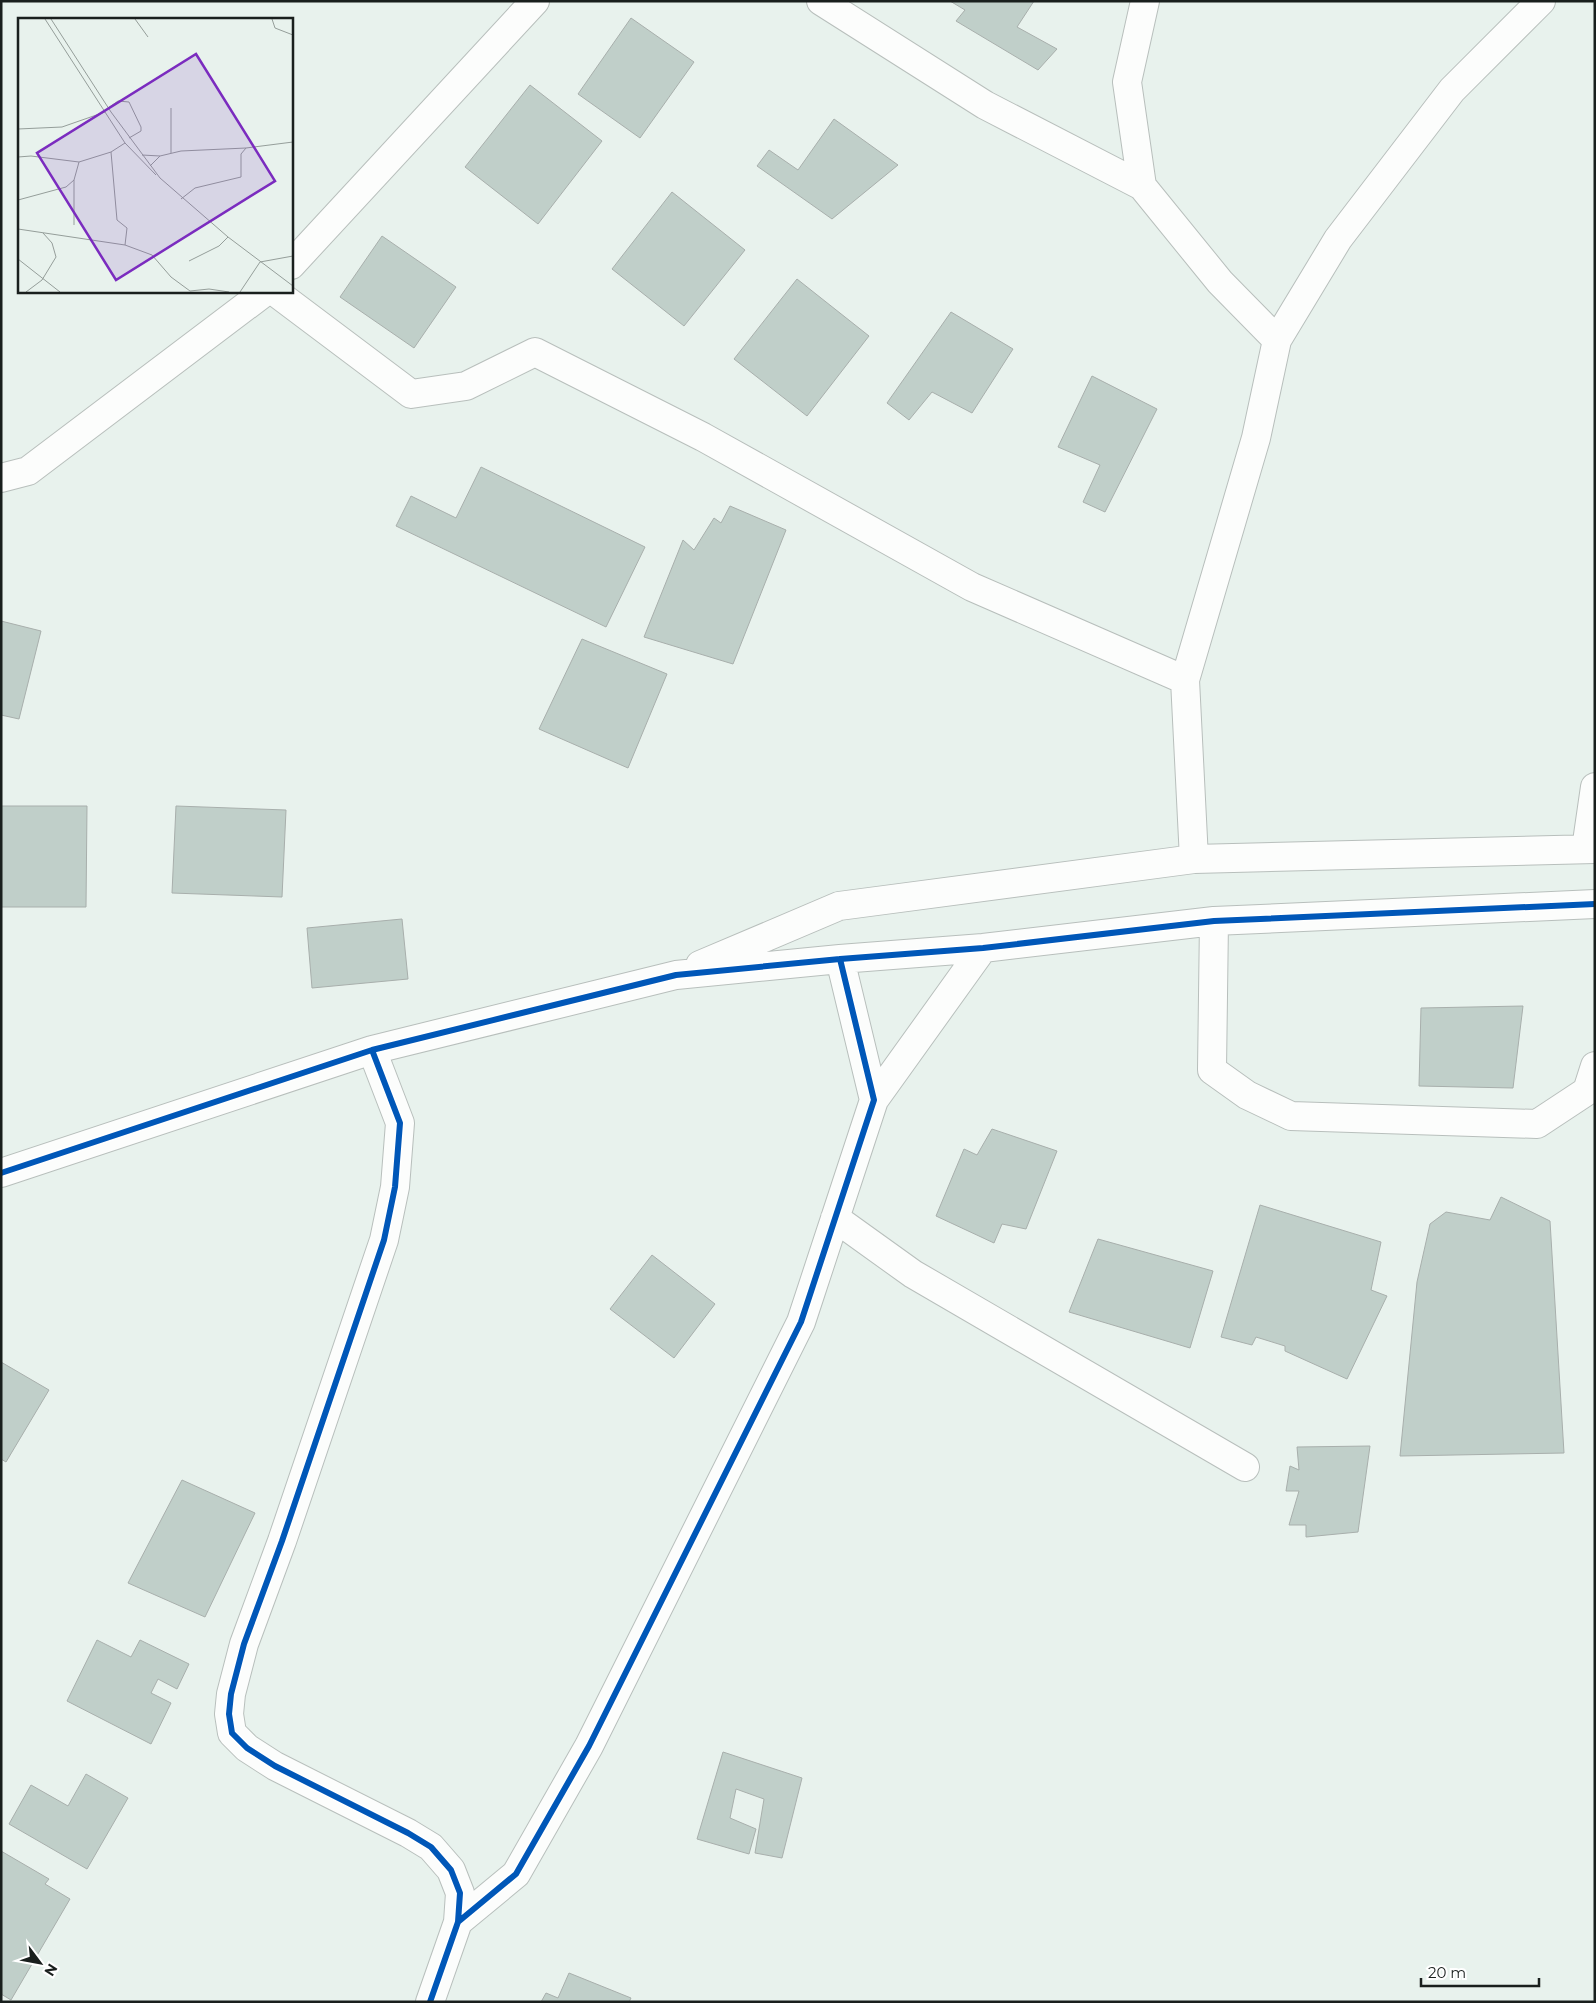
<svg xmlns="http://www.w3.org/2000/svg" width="1596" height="2003" font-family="Montserrat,sans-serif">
<rect width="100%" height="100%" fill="#e8f2ed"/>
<!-- building -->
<path fill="#c0cfc9" stroke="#a8afac" d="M950,1H1034L1017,27L1057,49L1038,70L956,21L965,10Z
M631,18L694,62L640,138L578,94Z
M530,85L602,141L538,224L465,167Z
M834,119L898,165L832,219L757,166L769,150L798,170Z
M672,192L745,250L684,326L612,269Z
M382,236L456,287L414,348L340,297Z
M797,279L869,336L807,416L734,359Z
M951,312L1013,349L972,413L932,392L909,420L887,403Z
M1092,376L1157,409L1105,512L1083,502L1100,465L1058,447Z
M481,467L645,547L606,627L396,526L411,496L456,518Z
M730,506L786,530L733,664L644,637L683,540L694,550L714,518L721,523Z
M1,621L41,631L19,719L1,715Z
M582,639L667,674L628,768L539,729Z
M1,806H87L86,907H1Z
M176,806L286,810L282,897L172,893Z
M402,919L408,979L312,988L307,928Z
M1523,1006L1513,1088L1419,1086L1421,1008Z
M992,1129L1057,1151L1026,1229L1002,1224L994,1243L936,1216L964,1149L977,1155Z
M1501,1197L1550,1221L1564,1453L1400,1456L1417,1282L1430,1224L1446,1212L1490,1220Z
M1260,1205L1381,1242L1371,1290L1387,1296L1347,1379L1285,1351V1346L1256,1337L1252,1345L1221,1337Z
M1098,1239L1213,1271L1190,1348L1069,1312Z
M652,1255L715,1304L674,1358L610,1309Z
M1,1362L49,1390L6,1462L1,1459Z
M1370,1446L1358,1532L1306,1537V1525H1289L1299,1491H1286L1290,1466L1299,1470L1297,1447Z
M182,1480L255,1513L205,1617L128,1583Z
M97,1640L131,1657L140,1640L189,1664L177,1689L158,1679L151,1693L171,1703L151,1744L67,1701Z
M723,1752L802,1778L782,1858L755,1853L764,1799L736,1789L730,1818L756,1829L749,1854L697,1839Z
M86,1774L128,1798L87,1869L9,1824L31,1785L68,1806Z
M1,1851L49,1879L45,1884L70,1899L11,2000L1,1994Z
M569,1973L631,1998L629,2002H541L546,1993L558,1998Z"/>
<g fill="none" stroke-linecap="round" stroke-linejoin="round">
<defs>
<path id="minor" d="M821,1L985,105L1142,186
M1145,1L1127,82L1142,186L1220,282L1277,340
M291,265L535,1
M274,291L411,394L466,386L535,352L703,437L972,587L1185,680
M1,478L28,471L266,291
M1586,849L1595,787
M1194,859L1185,680L1256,438L1277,340L1338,239L1452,90L1541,1
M1214,921L1212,1070L1247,1095L1291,1116L1537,1124L1587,1091L1595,1066
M700,965L839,906L1194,859L1595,849
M372,1050L400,1123L395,1187L384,1240L282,1541L244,1644L231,1694L229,1714L232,1733L247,1748L275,1766L408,1833L431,1847L451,1870L460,1893L458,1922L430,2002
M874,1100L983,948
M1,1173L372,1050L676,975L840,959L983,948L1214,921L1595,904
M835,1218L913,1274L1245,1467
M458,1922L516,1874L589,1746L801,1322L874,1100L840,959"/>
</defs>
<!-- minor casing -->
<use href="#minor" stroke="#b8bfbc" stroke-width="30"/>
<!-- minor -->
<use href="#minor" stroke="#fcfdfc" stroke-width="28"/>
<defs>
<path id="cycleway" d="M372,1050L400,1123L395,1187L384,1240L282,1541L244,1644L231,1694L229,1714L232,1733L247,1748L275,1766L408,1833L431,1847L451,1870L460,1893L458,1922L430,2002
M1,1173L372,1050L676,975L840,959L983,948L1214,921L1595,904
M458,1922L516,1874L589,1746L801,1322L874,1100L840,959"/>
</defs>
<!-- cycleway casing -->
<use href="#cycleway" stroke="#fff" stroke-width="9"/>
<!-- cycleway -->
<use href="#cycleway" stroke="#0057b8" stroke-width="6"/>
</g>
<!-- overview -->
<g transform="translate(18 18)">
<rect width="275" height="275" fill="#e8f2ed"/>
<path fill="none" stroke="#959e9a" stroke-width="1" d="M27,1L107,125L138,157M33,1L93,94L142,160L210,219L275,268M117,1L130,19M254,1L257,10L275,17M90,90L100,83L111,84L123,109V113L111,120M153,90V135M0,111L44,109L87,94M93,134L99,202L109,210L107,227M124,137L142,138M0,139L13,138L61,144L93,134L107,125M132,148L142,138L163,133L228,130M163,181L177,170L223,159V136L228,130L275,124M0,182L48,169L56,162L61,144M56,207V162M0,211L107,227L134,237L153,259L172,273L191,271L211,274M0,241L42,274M171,243L201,228L210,219M8,274L24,262L38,239L34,225L25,215M222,274L242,244L275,238"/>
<path fill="#7b2cbf" fill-opacity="0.15" stroke="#7b2cbf" stroke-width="2.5" d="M178,36L257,163L98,262L19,135Z"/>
<rect width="275" height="275" fill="none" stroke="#191f1d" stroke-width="2.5"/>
</g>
<!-- border -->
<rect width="1596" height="2003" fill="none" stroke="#191f1d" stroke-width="5"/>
<!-- north arrow -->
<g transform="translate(40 1963) rotate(122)" stroke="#ffffff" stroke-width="4" paint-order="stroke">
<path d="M0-4L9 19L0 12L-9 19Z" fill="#191f1d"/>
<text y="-8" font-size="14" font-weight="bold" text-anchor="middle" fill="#191f1d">N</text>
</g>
<!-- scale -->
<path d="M1421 1978v8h118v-8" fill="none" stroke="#191f1d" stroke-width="2.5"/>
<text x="1428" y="1978" font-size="15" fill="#191f1d" stroke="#ffffff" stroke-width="4" paint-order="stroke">20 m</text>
</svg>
